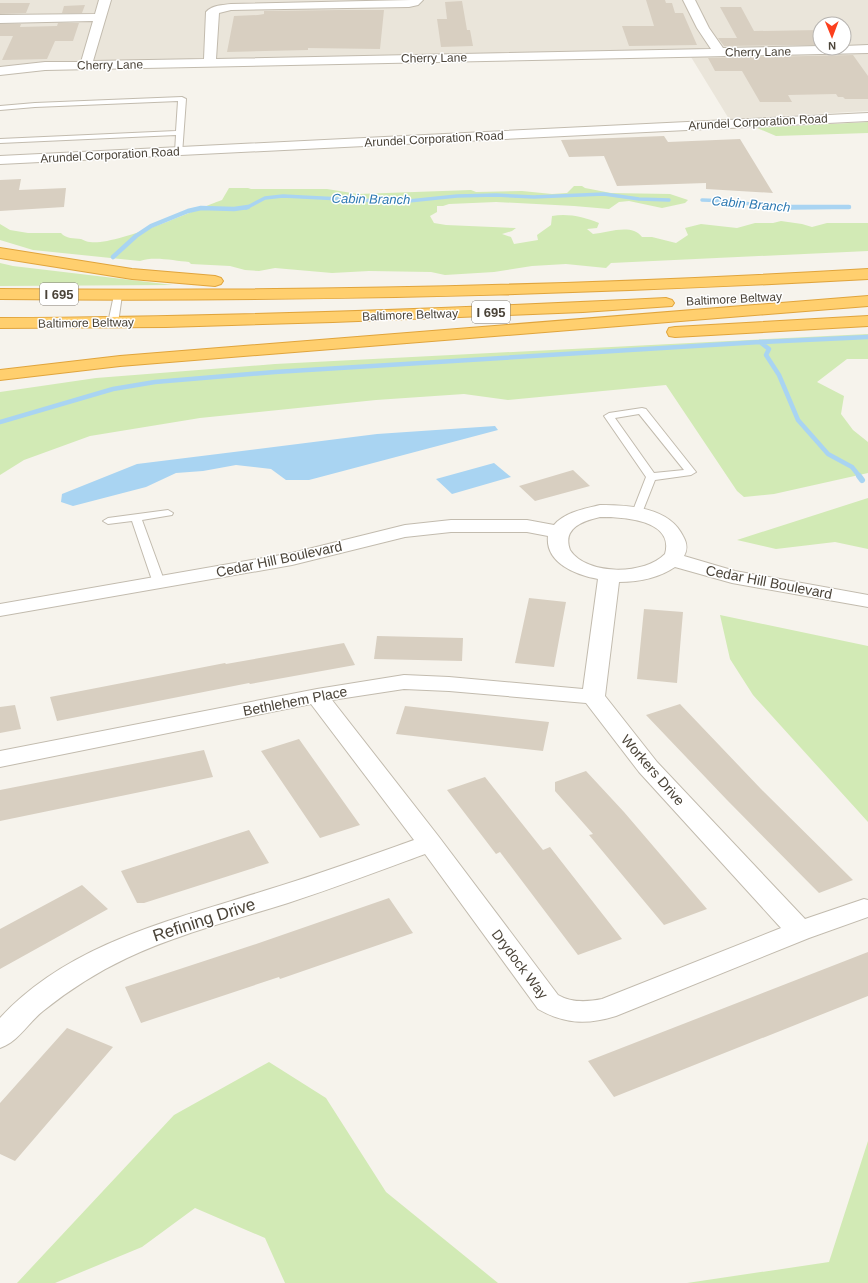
<svg xmlns="http://www.w3.org/2000/svg" width="868" height="1283" font-family="Helvetica,sans-serif">
<rect width="100%" height="100%" fill="#f6f3ec"/>
<!-- residential -->
<path fill="#eae5da" fill-rule="evenodd" d="M0,0H868V111L729,119L691,57L34,70L0,75ZM820,24H844V48H820Z"/>
<!-- green -->
<path fill="#d2eab5" d="M868,122V133L776,136L757,128Z
M574,186H582L585,188L611,193L670,194L688,200L685,203L662,208L629,201L619,202L609,209L574,206L496,202L449,204L443,206H437V212L430,216L434,223L446,225L516,228L512,231L502,234L511,237L514,244L538,240L537,235L551,225L552,216C568,213 584,217 599,223L597,228L587,229L593,234C608,233 631,223 642,237H652L676,243L688,235L685,228L701,224L737,228L755,223H773L781,221L802,224L812,227L827,223H868V251L611,263L606,268L566,264L532,266L494,272L445,275L431,272L369,271L332,273L275,268L259,271L245,270L230,266L191,264L189,262C175,261 154,256 140,261L33,250L0,240V224L10,230L28,233H61C66,239 74,238 81,239C84,240 87,242 90,242C116,246 194,210 222,200L229,188H248L251,189H327L358,194L471,190L476,192L522,191L552,194L567,193Z
M0,263L13,266L173,285L0,286Z
M868,334V359H847L817,382L844,396L841,414L853,430L868,442V473L774,494L744,497L737,491L666,385L508,400L464,394L376,400L200,418L90,436L24,460L0,475V392L96,378L275,364Z
M868,498V549L835,542L776,549L737,540Z
M720,615L868,646V822L753,695L730,659Z
M269,1062L326,1098L386,1192L498,1283H285L265,1238L195,1208L142,1247L55,1283H17L174,1115Z
M868,1141V1283H687L829,1262Z"/>
<!-- water -->
<path fill="#a9d4f2" d="M495,426L498,430L309,480H286L271,469L236,465L203,471L176,473L146,487L73,506L61,502L62,494L137,464L377,434Z
M494,463L511,477L452,494L436,479Z"/>
<g fill="none" stroke-linecap="round" stroke-linejoin="round">
<!-- stream-far2 -->
<path stroke="#a9d4f2" stroke-width="3.5" d="M702,200L730,201L777,208
M246,208L265,198L283,196L399,202L457,196L496,195L534,197L604,194L639,199L669,200
M785,208L849,207"/>
<!-- stream-far1 -->
<path stroke="#a9d4f2" stroke-width="4.5" d="M770,207H849
M113,257L136,236L151,226L188,211L201,208L234,209L248,207
M760,342L769,349L766,355L779,375L798,420L828,454L852,467L860,477
M0,422L113,389L155,382L275,372L760,342L868,337"/>
<!-- stream -->
<path stroke="#a9d4f2" stroke-width="6" d="M859,476L862,480"/>
</g>
<!-- building -->
<path fill="#d8cfc1" d="M646,0H665L666,3H672L675,13H683L697,45L629,46L622,26H654Z
M462,1L467,30H470L473,46L441,47L437,19H447L445,2Z
M0,3H30L26,13L0,14Z
M85,5L82,13H62L64,6Z
M720,7H741L754,31L820,30V45L724,46L718,38H737Z
M339,10H384L380,49L308,48V50L227,52L234,16L258,15L264,14V11Z
M58,23H79L73,41H55L47,59L2,60L13,36H0V24H21L20,27L57,26Z
M853,55L868,76V99H845L843,97H838L836,94L788,95L792,102H760L742,71H715L708,58Z
M664,136L668,142L740,139L773,193L706,189V183L617,186L604,156L569,157L561,140Z
M21,179L19,190L66,188L64,207L0,211V180Z
M573,470L590,486L535,501L519,486Z
M529,598L566,602L554,667L515,663Z
M644,609L683,612L677,683L637,679Z
M377,636L463,638L462,661L374,659Z
M344,643L355,665L250,684L249,683L57,721L50,697L225,663L226,664Z
M680,704L761,789L853,880L819,893L727,800L646,715Z
M15,705L21,729L0,733V707Z
M405,706L549,722L543,751L396,734Z
M299,739L360,825L320,838L261,751Z
M204,750L213,777L0,821V790Z
M586,771L624,812L707,909L664,925L589,835L593,834L555,791V782Z
M485,777L543,850L550,847L622,939L578,955L500,852L496,854L447,790Z
M249,830L269,863L144,903H137L121,871Z
M82,885L108,909L0,969V929Z
M389,898L413,933L280,979L279,977L141,1023L125,987L259,943Z
M868,952V996L614,1097L588,1061Z
M67,1028L113,1047L15,1161L0,1154V1103Z"/>
<g fill="none" stroke-linecap="round" stroke-linejoin="round">
<defs>
<path id="service" d="M182,97L186,99L182,154H176L175,152L176,135L0,143V139L176,131L178,101L35,107L0,110V106L35,103Z
M118,292L122,295L118,323L113,326L108,323L114,295Z
M642,408L646,409L696,472L691,475L655,480L642,513L637,516L632,513L646,477L604,416L609,413ZM639,414L684,470L654,473L615,418Z
M168,510L173,513L172,515L142,520L165,583L163,585H155L153,583L132,521L108,524L103,521L108,518Z"/>
<path id="minor" d="M99,0H111L93,61L204,59L206,12C212,5 223,5 231,4L411,0H423L418,5L409,7L231,10L219,13L216,59L711,49L697,28L683,0H695L709,28L723,48L820,46V48H844V46L868,45V53L45,70L0,75V67L45,62H81L93,21L0,23V15L95,14Z
M600,505C629,505 669,507 683,536C687,543 688,549 684,556L735,571L868,595V607L732,583L675,567C659,578 638,582 619,582L605,696L657,762L805,919L864,899L868,900V917L809,938L616,1016C587,1025 564,1024 538,1009L425,854C379,871 334,888 288,903C234,920 178,934 127,958C97,972 69,990 43,1011C28,1023 18,1042 0,1048V1018C70,942 176,919 270,889C319,874 366,857 414,840L311,704L0,767V751L317,689L404,675L449,677L583,689L598,579C576,575 545,563 548,536L527,532H451L405,537L292,565L0,616V604L292,553L405,525L451,520H527L554,525C565,512 584,509 600,505ZM600,517C621,517 675,519 665,554C645,575 587,576 570,550C562,528 583,521 600,517ZM404,689L449,691L586,703L639,772L781,928L602,999C587,1002 572,1003 558,995L439,837L332,700Z"/>
<path id="tertiary" d="M868,113V121L0,164V156Z"/>
<path id="motorway" d="M0,248L132,269L215,276L221,278L223,281L221,284L215,286L132,279L0,258Z
M868,269V279C579,295 290,302 0,299V289C290,292 579,286 868,269Z
M868,296V306L120,366L0,380V370L120,356Z
M666,298L672,300L674,303L672,306L583,312L333,322L166,327L0,328V318C222,317 444,309 666,298Z
M868,316V326L675,337L669,336L667,332L669,328L675,327Z"/>
</defs>
<!-- service casing -->
<use href="#service" stroke="#c2bbae" stroke-width="2"/>
<!-- minor casing -->
<use href="#minor" stroke="#c2bbae" stroke-width="2"/>
<!-- tertiary casing -->
<use href="#tertiary" stroke="#c2bbae" stroke-width="2"/>
<!-- motorway casing -->
<use href="#motorway" stroke="#e0a43c" stroke-width="2"/>
<!-- service -->
<use href="#service" fill="#fff" fill-rule="evenodd"/>
<!-- minor -->
<use href="#minor" fill="#fff" fill-rule="evenodd"/>
<!-- tertiary -->
<use href="#tertiary" fill="#fff" fill-rule="evenodd"/>
<!-- motorway -->
<use href="#motorway" fill="#ffcf6e" fill-rule="evenodd"/>
</g>
<g text-anchor="middle" dominant-baseline="central" stroke-width="3" stroke-linejoin="round" paint-order="stroke">
<!-- far-street labels -->
<g font-size="12" fill="#4b4439" stroke="#fff">
<text transform="translate(758 52) rotate(-1)">Cherry Lane</text>
<text transform="translate(434 58) rotate(-1)">Cherry Lane</text>
<text transform="translate(110 65) rotate(-1)">Cherry Lane</text>
<text transform="translate(758 122) rotate(-3)">Arundel Corporation Road</text>
<text transform="translate(434 139) rotate(-3)">Arundel Corporation Road</text>
<text transform="translate(110 155) rotate(-3)">Arundel Corporation Road</text>
<text transform="translate(734 299) rotate(-3)">Baltimore Beltway</text>
<text transform="translate(410 315) rotate(-2)">Baltimore Beltway</text>
<text transform="translate(86 323) rotate(-1)">Baltimore Beltway</text>
</g>
<!-- far-water labels -->
<g font-size="13" font-style="italic" fill="#2e7ab2" stroke="#fff">
<text transform="translate(371 199) rotate(1)">Cabin Branch</text>
<text transform="translate(751 204) rotate(5)">Cabin Branch</text>
</g>
<!-- shield labels -->
<g fill="#fff" stroke="#817c74" stroke-width="1">
<rect x="40" y="283" width="38" height="22" rx="3"/>
<rect x="472" y="301" width="38" height="22" rx="3"/>
</g>
<g font-size="13" font-weight="bold" fill="#4b4439">
<text x="59" y="294">I 695</text>
<text x="491" y="312">I 695</text>
</g>
<!-- street labels -->
<g font-size="14" fill="#4b4439" stroke="#fff">
<text transform="translate(279 559) rotate(-12)">Cedar Hill Boulevard</text>
<text transform="translate(769 582) rotate(11)">Cedar Hill Boulevard</text>
<text transform="translate(295 701) rotate(-11)">Bethlehem Place</text>
<text transform="translate(653 770) rotate(49)">Workers Drive</text>
<text transform="translate(520 964) rotate(53)">Drydock Way</text>
</g>
<!-- near-street labels -->
<g font-size="17" fill="#4b4439" stroke="#fff">
<text transform="translate(204 920) rotate(-18)">Refining Drive</text>
</g>
</g>
<!-- north arrow -->
<g transform="translate(832 36) rotate(179)"><circle r="19" fill="#ffffff" stroke="#b7b4b0"/>
<path d="M0-3L7 15L0 10L-7 15Z" fill="#fc3f1d"/>
<text y="-6" font-size="11" font-weight="bold" text-anchor="middle" fill="#4b4439">N</text>
</g>
</svg>
